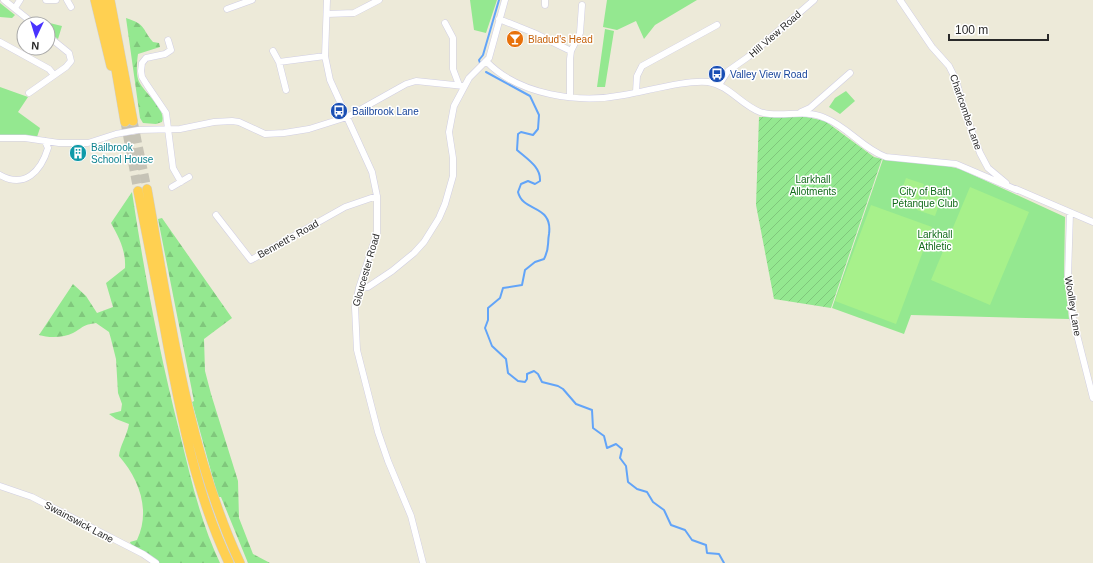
<svg xmlns="http://www.w3.org/2000/svg" width="1093" height="563" font-family="Helvetica,sans-serif">
<defs>
<pattern id="forest-firs" width="22" height="20" patternUnits="userSpaceOnUse"><rect width="22" height="20" fill="#94e890"/><path d="M5 1l3.5 6h-7zM16 11l3.5 6h-7z" fill="#80c77c"/></pattern>
<pattern id="garden-furrows" width="10" height="10" patternUnits="userSpaceOnUse"><rect width="10" height="10" fill="#94e890"/><path d="M-1 1l2-2M0 10L10 0M9 11l2-2" fill="none" stroke="#80c77c"/></pattern>
</defs>
<rect width="100%" height="100%" fill="#edead9"/>
<!-- grass -->
<path fill="#94e890" d="M470,0H497L486,33L474,30Z
M607,0H697L655,25L644,39L636,21L617,30L603,27Z
M0,3L15,15L12,18L0,17Z
M33,19L62,26L58,39L48,31V24H39Z
M605,29L614,31L605,87H597Z
M0,87L28,97L18,112L40,128L37,137L0,136Z
M846,91L855,101L840,114L829,107L835,98Z
M883,159L935,163L960,169L1065,217L1064,276L1069,319L911,315L904,334L832,308Z"/>
<!-- forest -->
<path fill="url(#forest-firs)" d="M126,18C147,25 141,28 153,42L159,43L160,47L138,54C137,61 136,72 138,79C142,92 167,108 162,122L156,124L143,123L140,118Z
M132,192C144,272 159,351 179,430C190,475 200,521 220,563H158L132,547L130,542L137,540C151,510 139,479 119,456C120,445 127,436 129,424L116,419L109,414L121,411L122,404L118,393L116,359L111,339L109,332L96,323C82,325 84,327 73,333C64,338 48,338 39,335L73,284L86,296L97,313L113,307L106,283L125,268C126,250 119,238 111,223Z
M162,218L232,318L204,339L205,371L211,394L238,481L239,518L253,554L270,563H248L221,497H218L192,402L194,401L158,219Z"/>
<!-- garden -->
<path fill="url(#garden-furrows)" d="M802,116L825,121L874,157L882,159L831,308L774,299L756,205L759,117Z"/>
<!-- pitch -->
<path fill="#a7f18b" d="M906,178L924,184L915,209L897,203Z
M926,185L944,191L935,216L917,210Z
M970,187L1029,212L990,305L931,280Z
M871,205L932,227L896,324L835,301Z"/>
<g fill="none" stroke-linecap="round" stroke-linejoin="round">
<!-- stream -->
<path stroke="#62a4f8" stroke-width="2" d="M480,63L479,60L483,55L499,0
M486,72L530,96L539,115L538,129L533,135L521,132L518,134L517,150C527,159 541,167 540,181L535,184L528,181L521,184L518,192C523,213 553,204 549,234C547,245 550,247 544,259L535,262L525,270L522,285L503,288L500,298L488,308V320L485,328L492,346L506,359L508,373L518,381L525,382L527,379V374L534,371L538,374L542,382L558,386L563,389L576,404L592,410L593,428L604,436L607,448L616,444L622,449L620,458L626,466L628,482L637,489L647,492L653,502L664,510L671,525L685,530L692,540L706,545L707,553L719,554L724,563"/>
<!-- highway-tunnel -->
<path stroke="#c6c3b6" stroke-width="9" stroke-dasharray="9 4.5" stroke-linecap="butt" d="M133,121L147,189
M125,122L138,191"/>
<defs>
<path id="minor" d="M4,0L34,24
M46,0H56
M67,0L71,7
M327,0L325,56L330,80L372,172L377,196V233L359,288L355,307L357,350L378,432L388,461L411,516L423,563
M900,0L932,47L949,66L956,80L965,113L980,153L988,168L1006,183
M545,5V0
M15,8L20,0
M227,9L252,0
M327,14L354,13L379,0
M499,19L534,33L571,51
M445,23L453,38V69L459,85
M168,40L171,50L165,54L146,58L142,63L141,71L142,77L147,85L166,113L173,168L181,182
M0,42L49,69L54,75
M273,51L279,62L286,90
M486,61C518,95 579,104 624,95C648,91 684,80 708,82C729,85 741,105 760,112C780,119 803,108 825,118C848,127 863,149 886,157L956,164L1017,190
M279,62L325,56
M719,85L728,71L748,57L814,0
M636,92L637,76L642,66L717,25
M29,93L66,67L71,61L69,53L48,36
M570,96V59L571,51L580,33L582,5
M801,112L810,108L850,73
M0,138H25L59,143H88L116,134L138,130L180,129L214,122L232,121L239,122L265,134L284,133L309,129L347,117L406,84L416,81L464,86
M0,175C25,189 41,171 48,148L45,141
M172,187L189,177
M1016,189L1093,222
M1070,213L1068,276L1073,319L1093,398
M216,215L251,260L345,207L377,196
M359,288L368,287L392,271L414,253L424,242L439,218L445,204L453,176V158L449,132L454,106L469,78L489,58L505,0
M0,486L32,497L143,554L156,563"/>
<path id="highway" d="M95,0L111,66
M104,0L125,122
M110,0L133,121
M147,189C169,312 187,449 240,563
M138,191C148,241 158,291 167,341C181,416 196,494 229,563"/>
</defs>
<!-- minor casing -->
<use href="#minor" stroke="#d0cee3" stroke-width="7"/>
<!-- highway casing -->
<use href="#highway" stroke="#d0d0d0" stroke-width="10"/>
<!-- minor -->
<use href="#minor" stroke="#fff" stroke-width="6"/>
<!-- highway -->
<use href="#highway" stroke="#ffd051" stroke-width="9"/>
</g>
<!-- icons -->
<defs>
<symbol id="bar-disc" viewBox="-11 -11 22 22"><circle r="9.5" fill="#e8710a" stroke="#fff"/><path d="M-6-5H6L.8 .8V4.5H3.5V6h-7V4.5H-.8V.8Z" fill="#fff"/></symbol>
<symbol id="bus-disc" viewBox="-11 -11 22 22"><circle r="9.5" fill="#1a4fb4" stroke="#fff"/><path d="M-5-6H5V4H4V6H2V4H-2V6H-4V4H-5ZM-3.5-4V0h7V-4ZM-3.5 1.2v1.5H-2V1.2ZM2 1.2v1.5H3.5V1.2Z" fill="#fff"/></symbol>
<symbol id="building-disc" viewBox="-11 -11 22 22"><circle r="9.5" fill="#0f9aa8" stroke="#fff"/><path d="M-4-6H4V6H1V3H-1V6H-4ZM-2.5-4.3h1.7v1.8h-1.7ZM.8-4.3h1.7v1.8H.8ZM-2.5-1h1.7V.8h-1.7ZM.8-1h1.7V.8H.8Z" fill="#fff"/></symbol>
</defs>
<g fill-rule="evenodd">
<use href="#bar-disc" x="505" y="29" width="20" height="20"/>
<use href="#bus-disc" x="707" y="64" width="20" height="20"/>
<use href="#bus-disc" x="329" y="101" width="20" height="20"/>
<use href="#building-disc" x="68" y="143" width="20" height="20"/>
</g>
<g text-anchor="middle" dominant-baseline="central" stroke-width="3" stroke-linejoin="round" paint-order="stroke">
<!-- street labels -->
<g font-size="10" fill="#292929" stroke="#fff">
<text transform="translate(775 34) rotate(-41)">Hill View Road</text>
<text transform="translate(966 112) rotate(71)">Charlcombe Lane</text>
<text transform="translate(288 239) rotate(-29)">Bennett's Road</text>
<text transform="translate(366 270) rotate(-74)">Gloucester Road</text>
<text transform="translate(1073 306) rotate(81)">Woolley Lane</text>
<text transform="translate(79 522) rotate(28)">Swainswick Lane</text>
</g>
<!-- food labels -->
<g font-size="10" fill="#c56008" stroke="#fff" text-anchor="start">
<text x="528" y="39">Bladud's Head</text>
</g>
<!-- transit labels -->
<g font-size="10" fill="#164399" stroke="#fff" text-anchor="start">
<text x="730" y="74">Valley View Road</text>
<text x="352" y="111">Bailbrook Lane</text>
</g>
<!-- culture labels -->
<g font-size="10" fill="#0d838f" stroke="#fff" text-anchor="start">
<text x="91" y="147">Bailbrook<tspan x="91" dy="12">School House</tspan></text>
</g>
<!-- park labels -->
<g font-size="10" fill="#136b1b" stroke="#fff">
<text x="813" y="179">Larkhall<tspan x="813" dy="12">Allotments</tspan></text>
<text x="925" y="191">City of Bath<tspan x="925" dy="12">Pétanque Club</tspan></text>
<text x="935" y="234">Larkhall<tspan x="935" dy="12">Athletic</tspan></text>
</g>
</g>
<!-- north arrow -->
<g transform="translate(36 36) rotate(184)"><circle r="19" fill="#ffffff" stroke="#a9a9a9"/>
<path d="M0-3L7 15L0 10L-7 15Z" fill="#4933ff"/>
<text y="-6" font-size="11" font-weight="bold" text-anchor="middle" fill="#292929">N</text>
</g>
<!-- scale -->
<path d="M949 34v6h99v-6" fill="none" stroke="#292929" stroke-width="2"/>
<text x="955" y="34" font-size="12" fill="#292929" stroke="#ffffff" stroke-width="3" paint-order="stroke">100 m</text>
</svg>
